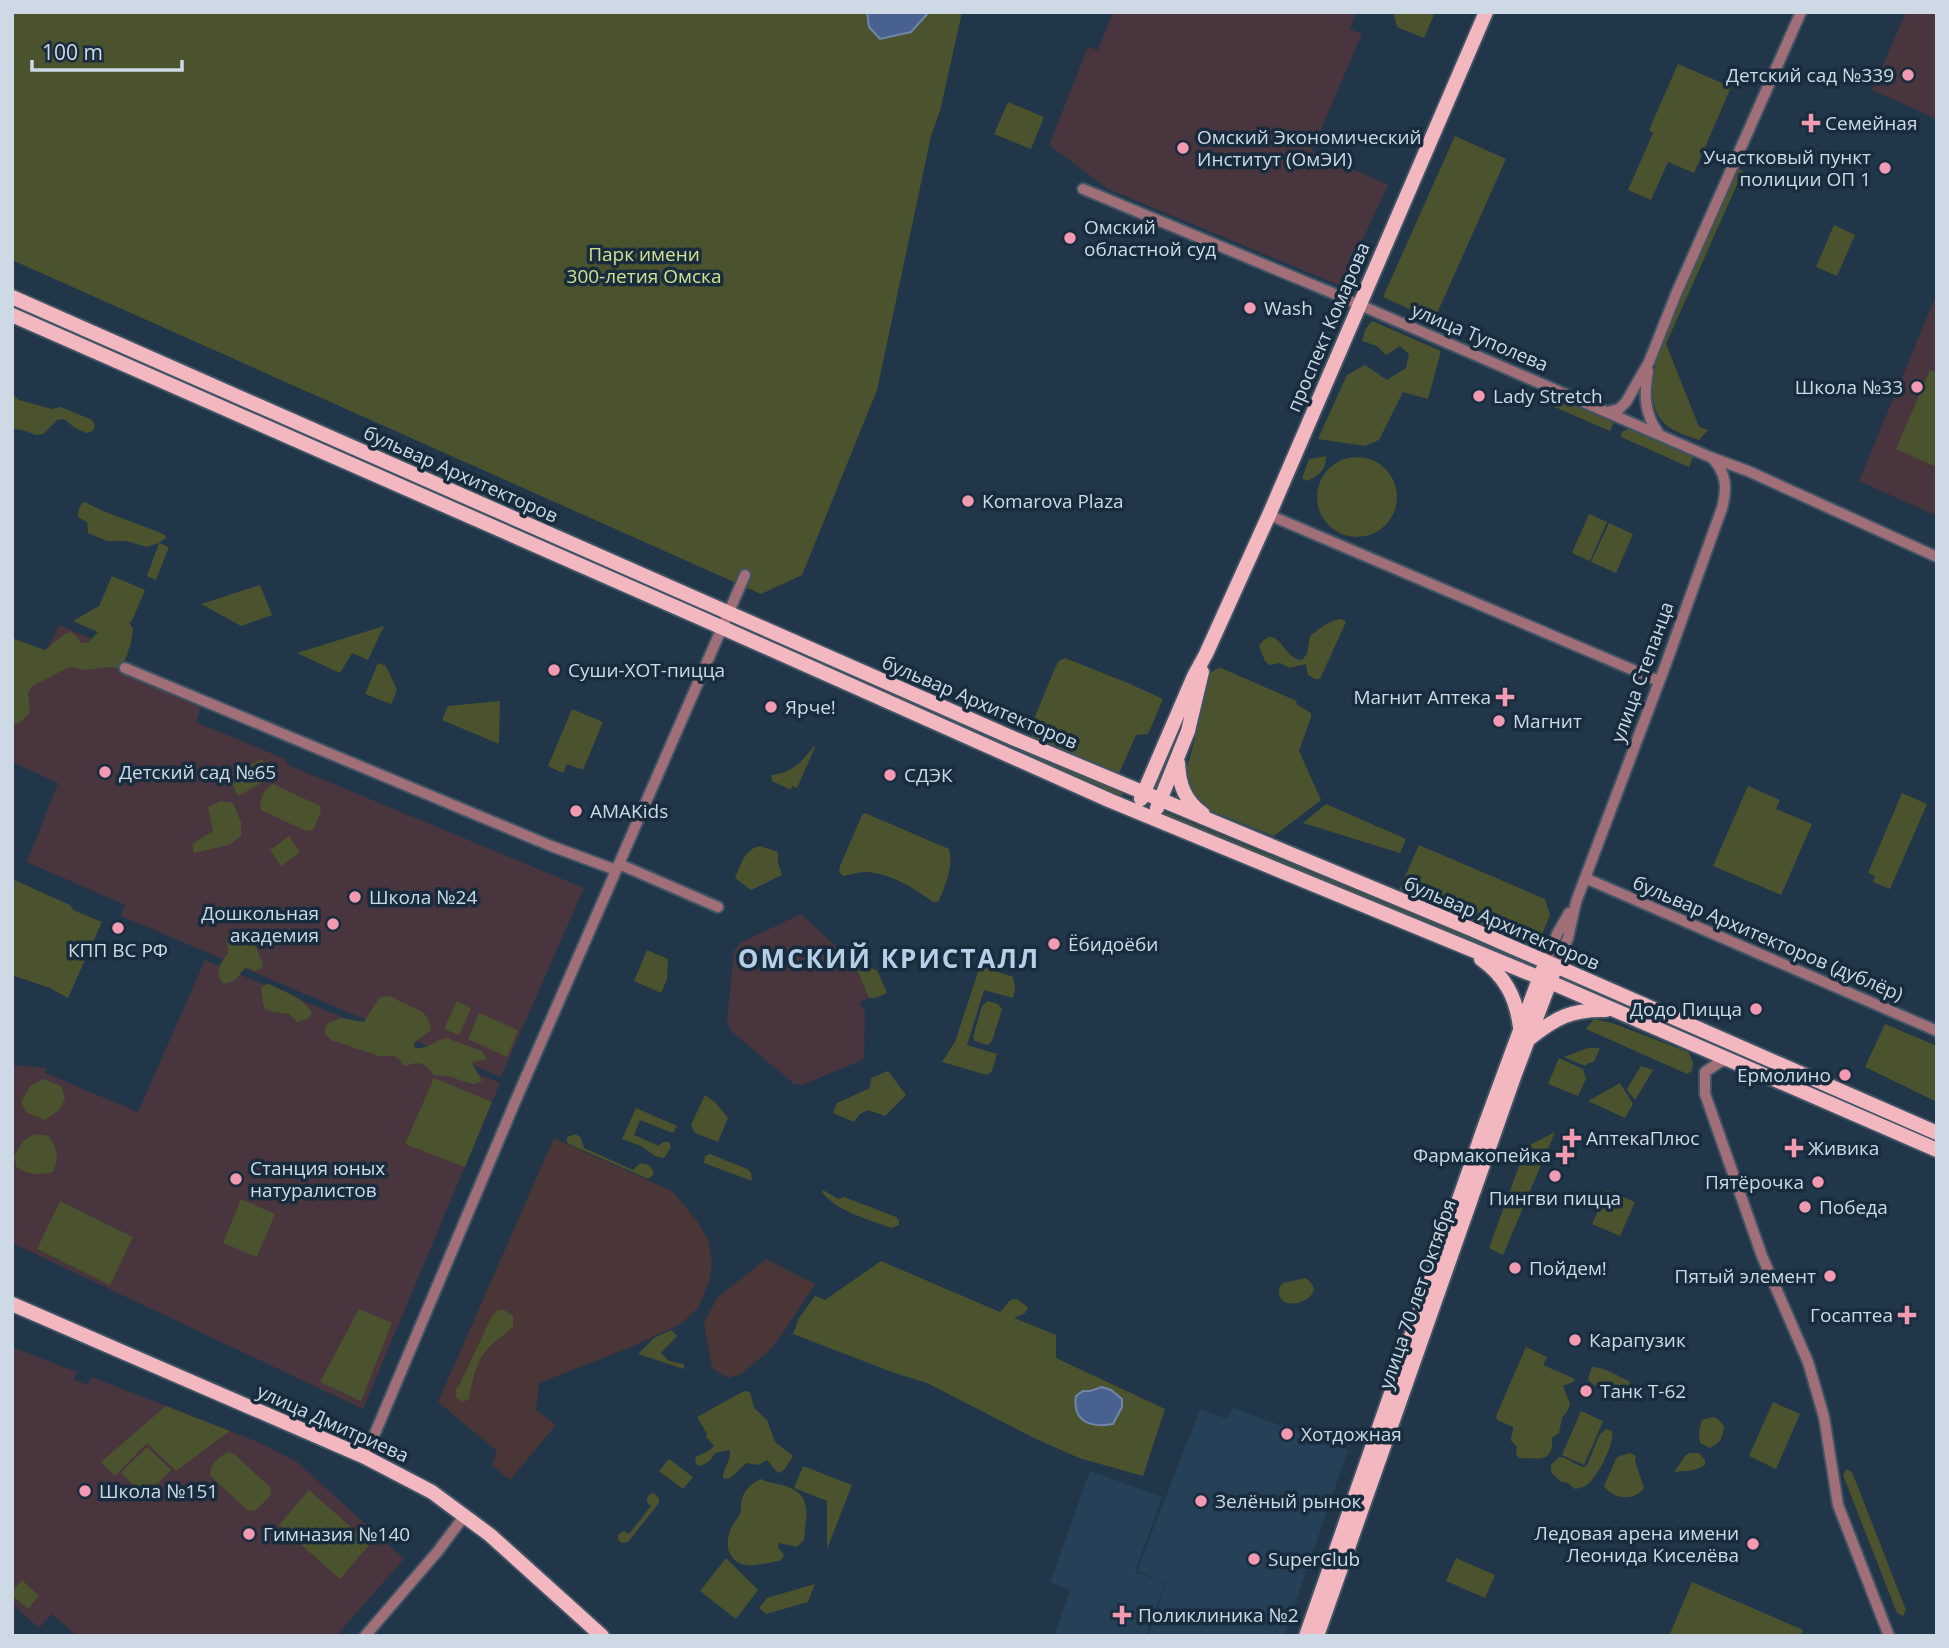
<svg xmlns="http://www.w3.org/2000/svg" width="1949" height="1648" font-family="'Open Sans',sans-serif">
<rect width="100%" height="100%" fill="#213649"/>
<!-- built -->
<path fill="#264058" d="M1233,1408L1348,1450L1284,1636H1148L1166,1583L1137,1571L1200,1409L1227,1419Z
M1090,1471L1162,1497L1135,1572L1165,1583L1146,1636H1054L1070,1590L1050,1582Z"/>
<!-- industrial -->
<path fill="#4a3537" d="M554,1138L672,1191L698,1222L708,1240L712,1261L710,1278L699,1307L681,1324L624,1350L539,1383L536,1410L556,1425L510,1480L492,1465L497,1451L438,1402Z
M766,1259L815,1284L781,1336L767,1353L739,1375L728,1378L712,1368L704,1323L717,1298Z"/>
<!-- education -->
<path fill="#48353d" d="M1113,12H1356L1350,29L1362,34L1312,150L1388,185L1341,286L1108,189L1049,145L1088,47L1098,50Z
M1906,12H1937V119L1872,90Z
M1937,293V516L1859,481Z
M59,625L128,654L120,672L201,707L196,722L285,759L288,765L584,888L501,1077L121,916L125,905L27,862L58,783L12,762V721Z
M801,914L835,945L838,952L848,948L869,998L860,1002L865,1012L864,1057L860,1061L802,1085L794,1084L731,1031L727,1020L734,951L740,943Z
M205,960L500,1083L363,1409L12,1243V1065L46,1068L45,1073L138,1112Z
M12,1347L77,1372L74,1380L88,1385L92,1377L258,1442L297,1462L404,1559L336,1636H77L52,1614L39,1628L12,1604Z"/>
<!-- green -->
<path fill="#4b532e" d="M12,12H962L940,111L931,136L877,390L802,575L761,594L12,260Z
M1393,12H1427L1434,15L1424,38L1397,27Z
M1678,64L1731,87L1694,173L1668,162L1651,200L1628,190L1653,133L1649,130Z
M1008,102L1044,117L1031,149L994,134Z
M1455,136L1506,159L1434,320L1383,297Z
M1739,169L1743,171L1666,344L1699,427L1708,430L1699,440C1688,436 1673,432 1664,423C1644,403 1655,366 1661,342L1733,179Z
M1834,225L1855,235L1837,276L1816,267Z
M1372,321L1441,351L1428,399L1403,392L1379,440L1365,446L1318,439L1347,375L1365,365L1387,380L1406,368L1409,354L1400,346L1386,355L1377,346L1362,341L1365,330Z
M1930,370L1937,373L1936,467L1896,449Z
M12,394L19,400L52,409L61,407L92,420L95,425L93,431L87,433L75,428L64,419L57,420L43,434L36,435L22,430L12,429Z
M1549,394L1614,422L1610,431L1541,401L1543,397Z
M1628,429L1693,457L1689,467L1621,437L1622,432Z
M1326,456C1326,469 1320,475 1307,481L1302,478L1309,459Z
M1317 497a40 40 0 1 1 80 0a40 40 0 1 1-80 0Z
M85,502C110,516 139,523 165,535L166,538L159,543L169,547L156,580L147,576L159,543L147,547L127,541H107L88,533L87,522L78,517C78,511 79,504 85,502Z
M1589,514L1607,522L1590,561L1572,553Z
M1609,523L1633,534L1616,573L1591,562Z
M112,576L145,590L132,621L129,622L133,629L131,643L122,668L105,667L86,670L71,667L55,674L31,687L28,693L30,712L21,722L12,725V638L45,650L65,634L71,632L77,637L80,642L88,643L98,632L73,621L99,606Z
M260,585L272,615L241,626L201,604Z
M1341,619L1346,622L1320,679H1315L1308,675L1306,664L1290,668L1280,663L1270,665L1265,661L1259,646C1277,619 1284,661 1302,660L1307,654L1310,636C1320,629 1329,620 1341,619Z
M384,626L368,660L352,653L340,673L297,653Z
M1065,658L1130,684L1163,699L1148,734L1136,735L1117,778L1037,743L1032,736L1031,726L1055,668L1059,661Z
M378,663L386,666L397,690L391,704L365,694Z
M1221,668L1297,701L1296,704L1311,713V717L1299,751L1321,800L1274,836L1211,811L1200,804L1189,787L1186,770L1195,739L1207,678C1211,672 1214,669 1221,668Z
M855,677L1123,793L1121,798L853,680Z
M500,701L499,744L442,720L448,706Z
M572,709L603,722L583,770L567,764L563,773L548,766Z
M814,746L815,747L797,788L792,786L791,790L772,781L771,775C792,773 802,762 814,746Z
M262,759L272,777L238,796L228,777Z
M273,784L320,806L321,812L313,830L306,831L261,810C258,802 265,787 273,784Z
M1748,786L1780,800L1776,809L1812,824L1781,895L1713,866Z
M1902,793L1927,804L1890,889L1873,882L1875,876L1868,873Z
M220,801L233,803L241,822V836L229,845L194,853L192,844L213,831L208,807Z
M1326,804L1406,839L1400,853L1303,823Z
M1162,811L1528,962L1527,965L1161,814Z
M865,813L949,849C954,866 945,887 938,902H933C914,888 890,873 866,872C858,872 850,875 843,876L839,872L840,866L862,815Z
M289,836L300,852L281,866L270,850Z
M1419,845L1545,899L1550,915L1538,944H1528L1399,890Z
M760,846L778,852V863L782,875L751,890L735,878C741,865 744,849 760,846Z
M12,879L70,905L73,910L102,922L68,998L50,988L12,975Z
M238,931C253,936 258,951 263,965L262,968L255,971L246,967C239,975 234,985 222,983C215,971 219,964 228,954L227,935Z
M864,939L872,958L869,965L859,969L861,972L870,968L877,970L887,993L875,998H869L848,948L852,944Z
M647,950L668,959L667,979L661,993L634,981Z
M980,966L1013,977L1015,988L1013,998L984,990L967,1045L997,1054L992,1071L987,1075L942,1062L955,1042Z
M269,984C284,992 305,998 312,1013L308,1019L297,1022L289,1014L273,1012L264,1008L261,989L264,985Z
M387,996C394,997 397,1000 403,1003C418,1009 429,1012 431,1030L414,1043L415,1048C426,1050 435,1040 446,1038L482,1051L487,1059C482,1062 477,1059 472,1063L482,1081L475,1084L461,1081L453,1077L434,1075L427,1067L422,1064L416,1063L404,1066L401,1061L394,1056H379L331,1040L325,1034V1029L328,1023L341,1018L364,1022L379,998Z
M457,1001L471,1008L459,1035L444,1029Z
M988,1001L998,1004L1002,1009L992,1041L987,1045L975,1041L973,1037L982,1006Z
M479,1013L518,1030L507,1057L468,1039Z
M1594,1019L1612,1023L1688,1052L1693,1062L1692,1071L1687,1074L1586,1029Z
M1885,1024L1937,1046V1102L1865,1067Z
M1588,1048H1600L1594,1062L1588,1063L1585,1066L1564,1057Z
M1559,1058L1583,1069L1586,1079L1578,1096L1548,1084Z
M1641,1066L1653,1070L1635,1100L1627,1090L1628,1087Z
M888,1071L906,1095L885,1116L868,1110L860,1114L854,1122L833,1113L837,1103L870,1088L871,1078Z
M434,1078L492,1102L465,1167L405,1144Z
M43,1079L61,1086L65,1099L59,1110L45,1120L27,1113L21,1102L30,1086Z
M1620,1083L1633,1104L1625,1118L1588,1101Z
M705,1095L715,1102L728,1118L718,1142L695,1133L691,1125Z
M636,1108L677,1126L674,1132H670L640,1120L634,1135L659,1146L663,1142H669L671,1147L664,1158C654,1157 651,1153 644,1148C638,1144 629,1142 622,1139Z
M1555,1132L1503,1255L1489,1248L1526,1147Z
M35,1134L49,1136C58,1150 59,1157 53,1172C39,1175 30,1175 17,1168L14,1156L23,1141Z
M576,1134L581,1138L584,1148L633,1170L639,1164C647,1162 652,1166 654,1174L650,1178H646L569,1144L567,1142V1137Z
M710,1154L747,1169L751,1173L752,1181L704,1163L705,1156Z
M823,1190L838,1199L844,1197L896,1217L899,1220V1225L891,1228C869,1219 837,1212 822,1192Z
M1607,1190L1635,1202L1620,1236L1592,1224Z
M241,1199L275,1214L257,1257L223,1243Z
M60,1201L133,1237L110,1285L37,1249Z
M881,1261L1000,1312C1011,1301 1011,1291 1028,1308L1025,1313L1014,1318L1056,1335V1358L1165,1409L1143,1476L1079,1458L1036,1439L927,1383L892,1372L793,1334L799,1318L815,1296L825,1300Z
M1305,1278C1331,1294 1291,1311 1282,1300C1279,1297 1279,1293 1279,1288L1283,1283Z
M359,1309L392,1323L361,1401L320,1382Z
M498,1310H504L513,1316V1327C506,1334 497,1339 490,1346C475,1362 473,1379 469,1399L463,1402L456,1397V1389L459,1386L492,1316Z
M671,1330L677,1336L661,1353L669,1361L684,1364V1369L638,1354L654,1338Z
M1526,1347L1547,1357L1543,1365L1575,1379L1573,1382L1563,1386L1570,1404L1568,1410L1562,1418L1559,1433L1552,1438C1553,1460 1543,1459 1526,1458C1518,1458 1523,1461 1516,1455L1517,1447C1516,1445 1514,1444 1512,1442C1509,1439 1514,1431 1513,1427L1497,1420L1496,1416Z
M1592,1367C1605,1367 1617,1376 1629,1381L1632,1389L1628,1400L1624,1402L1616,1401L1606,1388C1599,1387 1592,1386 1588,1379Z
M744,1391L750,1392L754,1408L767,1420L775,1442L793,1456L784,1470L778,1473L767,1460L758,1465L747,1463C739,1468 736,1475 728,1479L723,1478C723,1467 731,1463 730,1450L715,1453C710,1461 708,1464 698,1466L695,1462L696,1457L710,1450L714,1446L706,1437L707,1434L697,1417Z
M1773,1402L1800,1414L1776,1469L1749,1456Z
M166,1406L230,1431L176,1471L147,1443L115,1476L101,1462Z
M1581,1411L1603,1421L1584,1465L1562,1455Z
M1713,1417L1718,1419L1724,1426C1723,1438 1720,1443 1710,1448L1700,1443L1699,1431L1702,1420Z
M1607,1429L1612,1431C1615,1442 1599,1474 1590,1482C1586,1487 1581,1488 1575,1489L1566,1482H1561L1551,1472V1465L1559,1457C1568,1457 1574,1465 1584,1467L1587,1465L1600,1434Z
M147,1447L171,1470L145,1496L121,1473Z
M229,1452L234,1454L271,1488L270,1496L255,1511L247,1510L210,1475C209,1466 220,1455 229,1452Z
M1630,1453L1636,1456L1635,1461L1644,1488C1634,1502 1613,1499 1604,1486L1617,1457Z
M1689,1453H1699L1705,1460V1465C1691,1473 1688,1470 1674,1472L1685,1456Z
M669,1459L693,1477L683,1489L659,1471Z
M803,1466L852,1485L827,1549V1501L794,1488Z
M1846,1469L1852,1472L1906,1610L1903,1616L1897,1613L1843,1475Z
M761,1479C768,1483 774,1483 782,1485C814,1494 806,1513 804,1540L797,1547L779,1543L778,1547L784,1555L780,1561C762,1563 741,1573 730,1554C726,1546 728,1536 731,1528C733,1523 738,1519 740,1514C741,1513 741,1505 741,1503C743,1491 750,1484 761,1479Z
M309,1490L370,1544L340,1579L279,1525Z
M654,1493L659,1498V1503L628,1542L622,1543L618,1540V1535L623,1531L629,1534L651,1506L647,1502V1499L650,1494Z
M726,1558L758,1590L736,1619L700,1591Z
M1456,1558L1495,1575L1485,1598L1446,1581Z
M22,1580L39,1596L28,1609L12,1595V1591Z
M1692,1582L1803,1630L1800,1636H1669Z
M815,1584L808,1602L766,1614L759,1608L767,1598Z"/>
<!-- water -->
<path fill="#48618f" stroke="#7085a9" stroke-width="2" d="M867,12H929L911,32L880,39L869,27Z
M1102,1387L1111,1390L1122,1399V1407L1113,1424C1091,1428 1072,1422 1076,1396L1083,1391H1090Z"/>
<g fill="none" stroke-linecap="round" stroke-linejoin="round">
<defs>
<path id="minor" d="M1083,189L1330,292L1710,457L1748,471L1937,557
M1648,371C1644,395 1644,414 1659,434
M1608,412L1619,409L1626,402L1649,362L1676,294L1801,12
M1269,515L1659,681
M125,668L551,846L616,870
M619,864L718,907
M1585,878L1937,1031
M1546,962L1557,934L1569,913
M1556,966L1568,938L1576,902L1667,661L1722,508C1727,489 1727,473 1712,458
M1729,1060L1720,1062L1705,1072V1094L1762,1256L1808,1362L1824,1417L1838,1505L1889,1636
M365,1457L515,1102L745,575
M365,1636L438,1551L465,1515"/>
<path id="major" d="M12,297L1015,739L1471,929L1937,1133
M12,315L705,620L1111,801L1550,982L1937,1150
M1178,763C1179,785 1185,801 1203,814
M1141,799L1194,676L1206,654L1269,515L1486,12
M1157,808L1188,731L1202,672
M1481,959C1505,976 1516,997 1520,1027
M1529,1039C1555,1018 1572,1009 1606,1010
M12,1304L365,1457L432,1492L490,1535L602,1636
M1306,1636L1484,1128L1542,971
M1317,1636L1515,1074L1553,974"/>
</defs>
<!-- minor casing -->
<use href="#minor" stroke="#405465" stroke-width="14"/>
<!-- major casing -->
<use href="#major" stroke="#405465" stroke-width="18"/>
<!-- minor -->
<use href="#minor" stroke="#a06f77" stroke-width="10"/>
<!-- major -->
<use href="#major" stroke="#f3b7c0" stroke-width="14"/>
</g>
<!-- markers -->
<g fill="#f19ab1" stroke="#182c3e" stroke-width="2.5">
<circle cx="1908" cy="75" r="7"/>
<path d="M1807.5 112.5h7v7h7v7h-7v7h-7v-7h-7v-7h7z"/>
<circle cx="1183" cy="148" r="7"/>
<circle cx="1885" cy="168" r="7"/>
<circle cx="1070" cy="238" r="7"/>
<circle cx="1250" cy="308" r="7"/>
<circle cx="1917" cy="387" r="7"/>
<circle cx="1479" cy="396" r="7"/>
<circle cx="968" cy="501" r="7"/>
<circle cx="554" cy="670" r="7"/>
<path d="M1501.5 686.5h7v7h7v7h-7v7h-7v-7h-7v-7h7z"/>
<circle cx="771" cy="707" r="7"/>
<circle cx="1499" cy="721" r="7"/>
<circle cx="105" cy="772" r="7"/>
<circle cx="890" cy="775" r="7"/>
<circle cx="576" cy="811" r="7"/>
<circle cx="355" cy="897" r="7"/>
<circle cx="333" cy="924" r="7"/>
<circle cx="118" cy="928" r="7"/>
<circle cx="1054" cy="944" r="7"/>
<circle cx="1756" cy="1009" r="7"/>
<circle cx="1845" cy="1075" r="7"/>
<path d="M1568.5 1127.5h7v7h7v7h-7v7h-7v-7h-7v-7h7z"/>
<path d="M1790.5 1137.5h7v7h7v7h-7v7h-7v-7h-7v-7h7z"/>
<path d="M1561.5 1144.5h7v7h7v7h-7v7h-7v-7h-7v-7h7z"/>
<circle cx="1555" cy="1176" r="7"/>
<circle cx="236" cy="1179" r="7"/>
<circle cx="1818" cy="1182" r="7"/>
<circle cx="1805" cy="1207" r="7"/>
<circle cx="1515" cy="1268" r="7"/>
<circle cx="1830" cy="1276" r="7"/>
<path d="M1903.5 1304.5h7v7h7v7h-7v7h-7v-7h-7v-7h7z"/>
<circle cx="1575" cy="1340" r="7"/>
<circle cx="1586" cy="1391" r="7"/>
<circle cx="1287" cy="1434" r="7"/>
<circle cx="85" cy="1491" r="7"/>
<circle cx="1201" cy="1501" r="7"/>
<circle cx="249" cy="1534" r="7"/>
<circle cx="1753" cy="1544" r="7"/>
<circle cx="1254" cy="1559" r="7"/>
<path d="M1118.5 1604.5h7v7h7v7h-7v7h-7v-7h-7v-7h7z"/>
</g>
<g text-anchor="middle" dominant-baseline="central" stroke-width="7" stroke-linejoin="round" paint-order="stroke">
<!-- poi labels -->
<g font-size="19" fill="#cddae6" stroke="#182c3e" text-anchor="start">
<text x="1894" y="75" text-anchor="end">Детский сад №339</text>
<text x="1825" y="123">Семейная</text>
<text x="1197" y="137">Омский Экономический<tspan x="1197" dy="22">Институт (ОмЭИ)</tspan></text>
<text x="1871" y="157" text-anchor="end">Участковый пункт<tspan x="1871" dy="22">полиции ОП 1</tspan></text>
<text x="1084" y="227">Омский<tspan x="1084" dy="22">областной суд</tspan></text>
<text x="1264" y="308">Wash</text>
<text x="1903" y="387" text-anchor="end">Школа №33</text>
<text x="1493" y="396">Lady Stretch</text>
<text x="982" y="501">Komarova Plaza</text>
<text x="568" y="670">Суши-ХОТ-пицца</text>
<text x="1491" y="697" text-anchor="end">Магнит Аптека</text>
<text x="785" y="707">Ярче!</text>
<text x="1513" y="721">Магнит</text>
<text x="119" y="772">Детский сад №65</text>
<text x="904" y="775">СДЭК</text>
<text x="590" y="811">AMAKids</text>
<text x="369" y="897">Школа №24</text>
<text x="319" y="913" text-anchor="end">Дошкольная<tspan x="319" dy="22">академия</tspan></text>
<text x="1068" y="944">Ёбидоёби</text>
<text x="118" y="950" text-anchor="middle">КПП ВС РФ</text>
<text x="1742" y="1009" text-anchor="end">Додо Пицца</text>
<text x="1831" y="1075" text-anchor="end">Ермолино</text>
<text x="1586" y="1138">АптекаПлюс</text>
<text x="1808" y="1148">Живика</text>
<text x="1551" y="1155" text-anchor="end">Фармакопейка</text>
<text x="250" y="1168">Станция юных<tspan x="250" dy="22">натуралистов</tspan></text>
<text x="1804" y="1182" text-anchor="end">Пятёрочка</text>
<text x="1555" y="1198" text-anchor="middle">Пингви пицца</text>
<text x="1819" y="1207">Победа</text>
<text x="1529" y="1268">Пойдем!</text>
<text x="1816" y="1276" text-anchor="end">Пятый элемент</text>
<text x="1893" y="1315" text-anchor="end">Госаптеа</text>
<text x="1589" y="1340">Карапузик</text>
<text x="1600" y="1391">Танк Т-62</text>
<text x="1301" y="1434">Хотдожная</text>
<text x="99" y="1491">Школа №151</text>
<text x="1215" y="1501">Зелёный рынок</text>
<text x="1739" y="1533" text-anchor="end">Ледовая арена имени<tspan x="1739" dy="22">Леонида Киселёва</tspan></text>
<text x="263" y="1534">Гимназия №140</text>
<text x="1268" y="1559">SuperClub</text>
<text x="1138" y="1615">Поликлиника №2</text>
</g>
<!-- park labels -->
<g font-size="19" fill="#d0e18d" stroke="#182c3e">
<text x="644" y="254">Парк имени<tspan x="644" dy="22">300-летия Омска</tspan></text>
</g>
<!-- street labels -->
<g font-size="19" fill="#cddae6" stroke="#182c3e">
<text transform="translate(1328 327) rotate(-67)">проспект Комарова</text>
<text transform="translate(1480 337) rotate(23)">улица Туполева</text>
<text transform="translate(461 474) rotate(24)">бульвар Архитекторов</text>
<text transform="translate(1642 672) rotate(-70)">улица Степанца</text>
<text transform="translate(980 702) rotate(23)">бульвар Архитекторов</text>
<text transform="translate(1502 923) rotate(23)">бульвар Архитекторов</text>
<text transform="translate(1768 938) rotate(23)">бульвар Архитекторов (дублёр)</text>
<text transform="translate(1417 1294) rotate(-71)">улица 70 лет Октября</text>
<text transform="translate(333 1423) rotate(24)">улица Дмитриева</text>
</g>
<!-- district labels -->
<g font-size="26" font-weight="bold" letter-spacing="2" fill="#b6cfe7" stroke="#182c3e">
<text x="889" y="958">ОМСКИЙ КРИСТАЛЛ</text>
</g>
</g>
<!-- border -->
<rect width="1949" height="1648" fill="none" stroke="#cddae6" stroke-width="28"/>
<!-- scale -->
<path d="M32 60v10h150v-10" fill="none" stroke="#cddae6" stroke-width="3.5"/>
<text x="42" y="60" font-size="21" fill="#cddae6" stroke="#182c3e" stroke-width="5" paint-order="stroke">100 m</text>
</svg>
